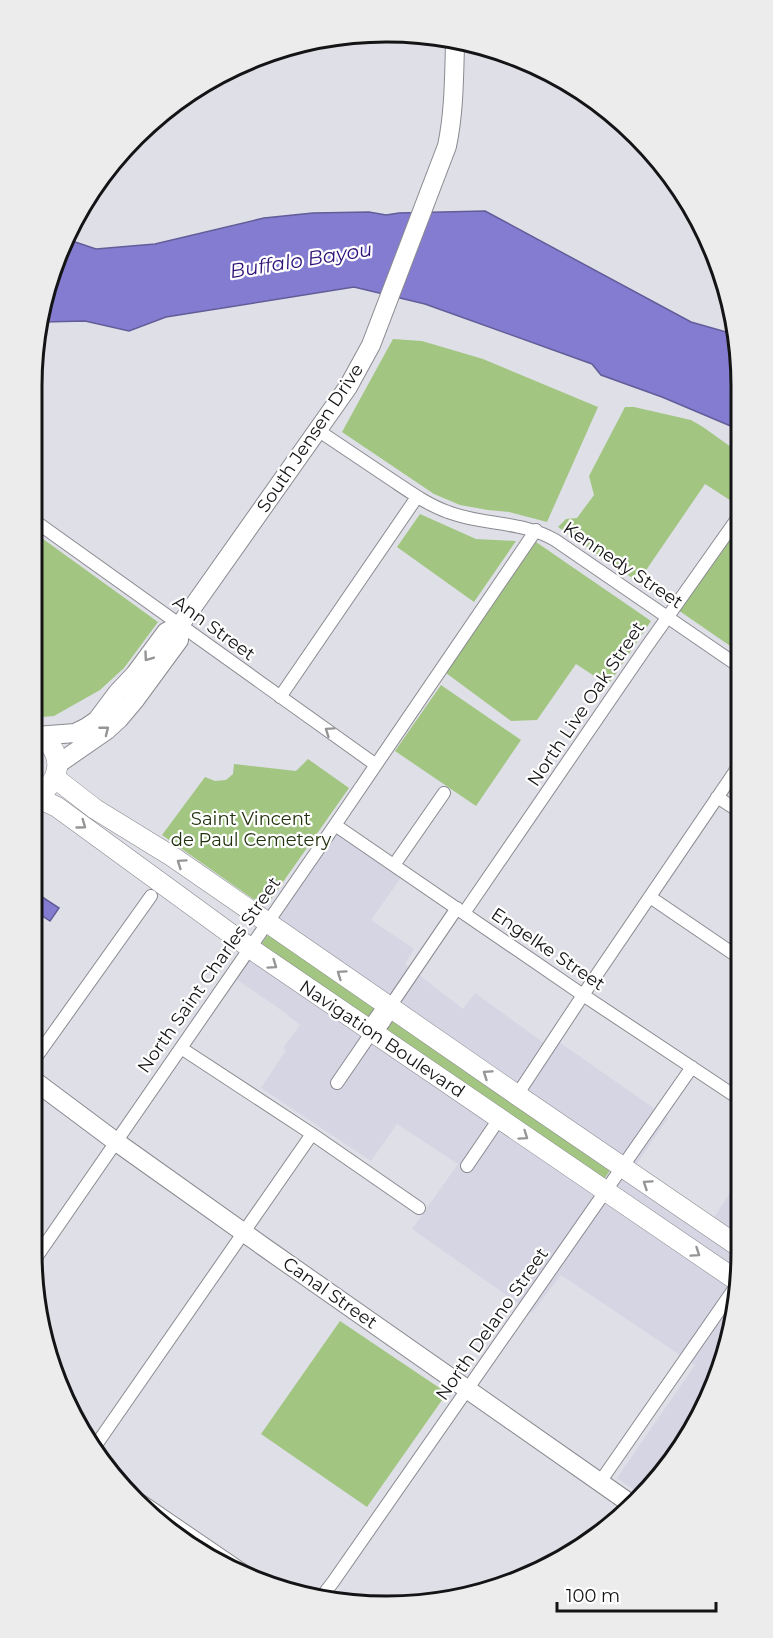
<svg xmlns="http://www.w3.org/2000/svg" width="773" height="1638" font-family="Montserrat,sans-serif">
<rect width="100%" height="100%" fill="#dfdfe7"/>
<!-- built -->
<path fill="#d5d5e4" d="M335,832L402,876L371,920L414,949L405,964L463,1009L475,993L544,1043L549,1035L668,1118L636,1165L713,1219L741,1176V1252L715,1387L654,1485L642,1495L617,1478L695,1365L561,1275L532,1313L412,1229L458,1164L397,1124L371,1161L261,1088L286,1050L283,1048L300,1025L287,1015V1014L236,979Z"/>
<!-- green -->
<path fill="#a2c682" d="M393,339L422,341L483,359L598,407L547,522L509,512L488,510L460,505L434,494L342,432Z
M625,407H634L691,420L703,427L731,447L739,450V506L705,484L638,582L558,527L566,519L577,518L594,495L589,476Z
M420,514L476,539L516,541L474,602L397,547Z
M739,525V652L678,610Z
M32,531L158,622L124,668L100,690L54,716L43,717L32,713Z
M536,542L651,621L608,685L576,664L537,720L511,721L446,673Z
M441,685L521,740L476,806L395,751Z
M308,759L349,788L269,902L259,903L162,835L205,777L215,781L226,780L233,774L234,764L296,771Z
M270,932L613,1166L602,1182L258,949Z
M340,1321L447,1393L367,1507L261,1434Z"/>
<!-- water -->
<path fill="#837cd1" stroke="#625d99" stroke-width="1.5" d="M485,211L691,322L737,335L738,340L739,434L732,431L733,427L662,397L601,375L592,364L425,304L354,287L166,317L129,331L85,321L44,322L58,251L66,239L96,249L155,244L264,218L313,213L369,212L386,215L399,213Z
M33,891L59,908L50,921L32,909V893Z"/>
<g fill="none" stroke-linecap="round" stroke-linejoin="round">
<defs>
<path id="street" d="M319,431C343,447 367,463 392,480C410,492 428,505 448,512C484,526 520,520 555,540L740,667
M32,519L376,765
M280,697L417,497
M717,797L740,812
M335,825L583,995L741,1100
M394,865L444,793
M650,897L741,959
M464,913L645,649L739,516
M372,1032L371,1024L382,1009L389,1008
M181,1048L312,1134L419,1208
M32,1063L151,896
M337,1083L372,1032C381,1029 389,1018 389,1008L457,908
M517,1095L583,995L740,764
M467,1166L499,1119
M33,1262L335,825L536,530
M96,1445L312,1134
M600,1482L734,1289
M127,1491L247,1573
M319,1600L333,1582L692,1067"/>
<path id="secondary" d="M36,736L75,733L87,727L97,720L118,692L135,674L166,632L180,625L348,387L371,345L447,146C454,113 454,79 455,45
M58,764L107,730L119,719L135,700L179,640L180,625
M32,1079L115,1141L264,1247L631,1504"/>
<path id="primary" d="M32,735C57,740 66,769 47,788
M55,778L95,809L173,857L517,1095L741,1248
M32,795L57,807L257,953L736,1280"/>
</defs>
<!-- street casing -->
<use href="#street" stroke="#8a8a91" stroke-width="14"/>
<!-- secondary casing -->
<use href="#secondary" stroke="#8a8a91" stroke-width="20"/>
<!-- primary casing -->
<use href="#primary" stroke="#8a8a91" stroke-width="21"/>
<!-- street -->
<use href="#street" stroke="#fff" stroke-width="12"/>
<!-- secondary -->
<use href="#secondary" stroke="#fff" stroke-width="18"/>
<!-- primary -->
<use href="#primary" stroke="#fff" stroke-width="20"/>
</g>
<!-- one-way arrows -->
<defs><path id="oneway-chevron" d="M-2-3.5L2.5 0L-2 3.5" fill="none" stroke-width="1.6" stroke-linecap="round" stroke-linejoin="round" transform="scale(1.5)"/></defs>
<g stroke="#959596">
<use href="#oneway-chevron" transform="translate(148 657) rotate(126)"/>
<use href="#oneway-chevron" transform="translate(105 730) rotate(-38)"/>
<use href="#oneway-chevron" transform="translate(329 731) rotate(-145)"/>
<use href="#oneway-chevron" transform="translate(82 825) rotate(36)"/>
<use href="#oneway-chevron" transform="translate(181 863) rotate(-145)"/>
<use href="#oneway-chevron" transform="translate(273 965) rotate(35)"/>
<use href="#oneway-chevron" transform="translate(341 974) rotate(-145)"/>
<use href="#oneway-chevron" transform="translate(487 1074) rotate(-146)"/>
<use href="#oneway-chevron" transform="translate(524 1136) rotate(35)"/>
<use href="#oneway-chevron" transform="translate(647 1184) rotate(-146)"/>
<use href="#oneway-chevron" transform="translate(696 1253) rotate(34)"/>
</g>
<g text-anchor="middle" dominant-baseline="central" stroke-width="4.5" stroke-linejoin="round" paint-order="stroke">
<!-- street labels -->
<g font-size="18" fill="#141416" stroke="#fff">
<text transform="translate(310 438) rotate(-56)">South Jensen Drive</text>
<text transform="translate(623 565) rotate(34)">Kennedy Street</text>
<text transform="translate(214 628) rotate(36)">Ann Street</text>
<text transform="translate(586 704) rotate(-56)">North Live Oak Street</text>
<text transform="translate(548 949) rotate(34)">Engelke Street</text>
<text transform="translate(209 975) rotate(-55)">North Saint Charles Street</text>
<text transform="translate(382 1039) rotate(34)">Navigation Boulevard</text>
<text transform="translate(330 1293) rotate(35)">Canal Street</text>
<text transform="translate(492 1324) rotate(-55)">North Delano Street</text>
</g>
<!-- park labels -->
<g font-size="18" fill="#21320e" stroke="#fff">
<text x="251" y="819">Saint Vincent<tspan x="251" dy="21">de Paul Cemetery</tspan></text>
</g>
<!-- water labels -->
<g font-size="20" font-style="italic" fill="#301479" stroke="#fff">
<text transform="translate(301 260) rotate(-9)">Buffalo Bayou</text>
</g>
</g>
<!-- crop -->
<path d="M0 0H773V1638H0ZM386 42H387A344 344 0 0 1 731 386V1252A344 344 0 0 1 387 1596H386A344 344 0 0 1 42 1252V386A344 344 0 0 1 386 42Z" fill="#ececec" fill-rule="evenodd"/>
<path fill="none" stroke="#141416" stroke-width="3" d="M386 42H387A344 344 0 0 1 731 386V1252A344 344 0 0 1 387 1596H386A344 344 0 0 1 42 1252V386A344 344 0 0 1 386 42Z"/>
<!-- scale -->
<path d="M557 1602v9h159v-9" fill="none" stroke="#141416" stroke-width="3"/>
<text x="566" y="1602" font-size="18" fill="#141416" stroke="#ffffff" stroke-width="4.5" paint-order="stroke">100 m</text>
</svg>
